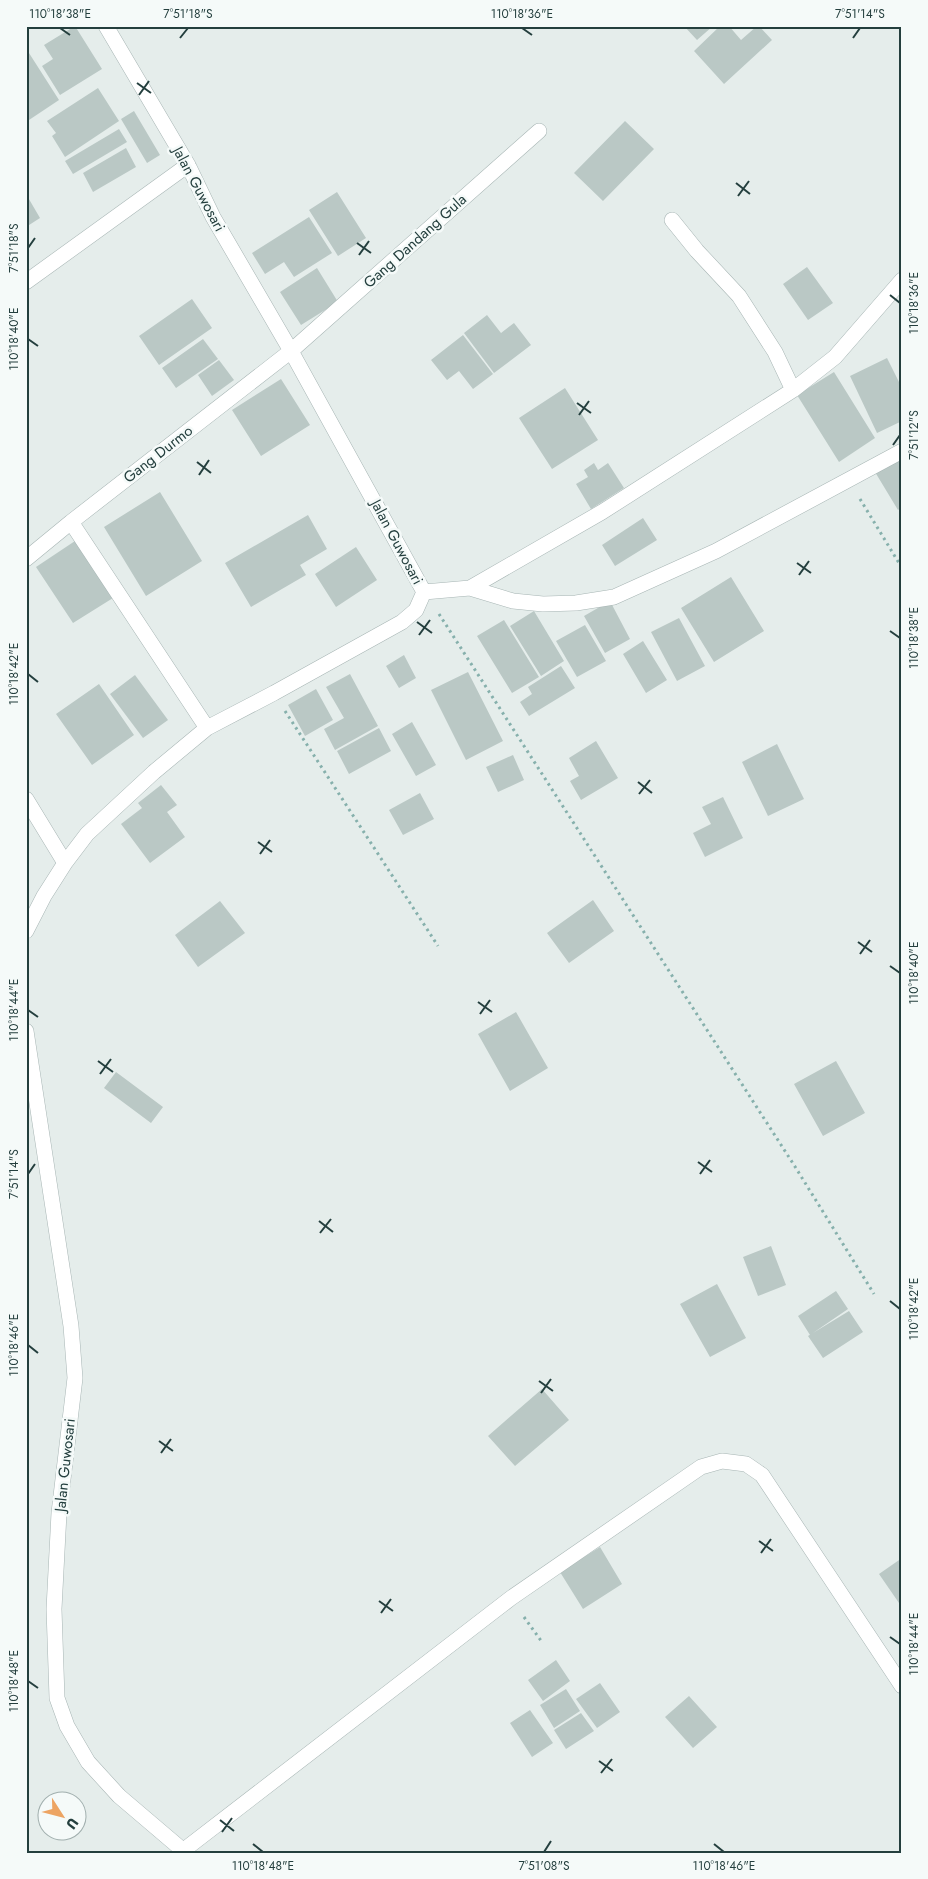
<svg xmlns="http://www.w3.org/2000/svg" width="928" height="1879" font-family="Jost,sans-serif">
<rect width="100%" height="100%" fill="#e5edeb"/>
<!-- building -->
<path fill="#bac8c5" d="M75,26L102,69L60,95L42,66L53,59L44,45Z
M684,26H713L697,40Z
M720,26H729L741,40L757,26H759L772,40L724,84L694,51Z
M29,53L59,100L29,120L26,116V55Z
M98,88L119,121L65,157L52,136L56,133L47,121Z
M134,111L160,155L147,163L121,119Z
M625,121L654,149L603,201L574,173Z
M119,129L127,142L73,174L65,161Z
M126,148L136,167L93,192L83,173Z
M337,192L366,238L338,256L309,210Z
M26,194L40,218L26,227Z
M309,217L332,253L294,277L284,262L265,274L252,253Z
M807,267L833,303L808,320L783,284Z
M317,268L338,302L301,325L280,292Z
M192,299L212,328L159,365L139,336Z
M487,315L501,333L514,323L531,345L494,373L464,333Z
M463,335L493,374L473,389L459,371L447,380L431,360Z
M203,339L218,359L176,388L162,368Z
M887,358L902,388V421L877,433L850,376Z
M219,360L234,380L212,396L198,375Z
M834,372L875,438L839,462L797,395Z
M281,379L310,425L261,456L232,410Z
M565,388L598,440L552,469L519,418Z
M902,455V507L898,510L875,472Z
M594,463L598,470L608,463L624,488L591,509L576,484L588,477L584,470Z
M160,492L202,561L146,596L104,527Z
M308,515L327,549L300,565L306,575L251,607L225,563Z
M643,518L657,540L615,566L602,545Z
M75,541L113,598L73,623L36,567Z
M356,547L377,580L336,607L315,574Z
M731,577L764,631L714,662L681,608Z
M610,601L630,639L605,653L584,616Z
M534,611L564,661L541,676L510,626Z
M679,618L705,666L677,681L651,632Z
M504,620L539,677L512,693L477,636Z
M585,625L606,661L577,677L556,641Z
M643,641L667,680L646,693L623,654Z
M404,655L416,678L399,688L386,666Z
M561,666L575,688L529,716L520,702L532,694L528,687Z
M468,672L503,741L466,760L431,690Z
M350,674L378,726L335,750L324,729L344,718L326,687Z
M135,675L168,720L143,738L110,694Z
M99,684L134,735L92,765L56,714Z
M316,689L333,720L305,736L288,705Z
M412,722L436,765L416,776L392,734Z
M379,728L391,751L349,774L337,751Z
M596,741L618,778L581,800L570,781L579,776L569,758Z
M777,744L804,799L768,816L742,762Z
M513,755L524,780L498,792L486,767Z
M161,785L177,805L167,812L185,837L150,863L121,824L142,808L138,803Z
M420,793L434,819L403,835L389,810Z
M723,797L743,838L705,857L693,833L711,824L702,807Z
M593,900L614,931L569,963L547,933Z
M220,901L245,933L198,967L175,935Z
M516,1012L548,1068L510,1091L478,1034Z
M836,1061L865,1113L823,1136L794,1084Z
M116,1072L163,1107L151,1123L104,1088Z
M771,1246L786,1285L758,1296L743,1257Z
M717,1284L746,1338L710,1357L680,1304Z
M836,1291L848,1309L810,1335L798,1316Z
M849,1311L863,1332L823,1358L808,1336Z
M542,1389L569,1420L515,1466L488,1436Z
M600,1547L622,1584L583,1609L560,1572Z
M902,1558V1601L899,1603L879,1574Z
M556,1660L570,1681L543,1701L528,1680Z
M600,1683L620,1712L597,1728L576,1699Z
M566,1689L580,1711L554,1728L540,1705Z
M689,1696L717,1727L693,1748L665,1717Z
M530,1710L553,1743L532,1757L510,1723Z
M581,1713L594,1731L566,1749L554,1730Z"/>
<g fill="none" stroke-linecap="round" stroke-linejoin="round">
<defs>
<path id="minor" d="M672,220L697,251L739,296L775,352L793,390
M26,282L188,165
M71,522L207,728
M26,559L71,522L291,351L539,131
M470,588L513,601L543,604L576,603L614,597L716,551L902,451
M424,592L470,588L602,512L793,390L835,357L902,280
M26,799L65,863
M26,931L44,896L65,863L87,834L154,772L207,728L274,693L402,622L416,610L424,592L291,351L213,217L188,165L106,26
M26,1031L71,1326L75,1378L59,1513L54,1609L57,1698L67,1726L88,1762L119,1796L186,1853
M180,1853L511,1598L701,1467L722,1461L746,1464L762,1475L902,1686"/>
</defs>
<!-- minor casing -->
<use href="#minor" stroke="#a7b5b4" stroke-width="16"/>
<!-- path -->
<path stroke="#86b0ac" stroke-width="3" stroke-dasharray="2.5 4" stroke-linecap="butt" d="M860,499L902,568
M439,614L794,1165L874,1294
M285,711L438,946
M524,1617L542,1642"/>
<!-- minor -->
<use href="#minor" stroke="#fff" stroke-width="15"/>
</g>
<!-- ticks -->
<path fill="none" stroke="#243f3e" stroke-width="2" d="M60,28L70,35M522,28L532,35M180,38L188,28M853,38L860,28M137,83L151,93M139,95L149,81M736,183L750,194M738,196L749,181M357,243L371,253M28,248L35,238M359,255L369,241M890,295L900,303M28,339L38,346M577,403L591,413M579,415L589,401M893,445L900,435M197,462L211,473M199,475L209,460M797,563L811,573M799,575L809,561M417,622L432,633M890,631L900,638M419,635L430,620M28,674L38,682M638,782L652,793M639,794L650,780M258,842L272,852M260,854L270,840M858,942L872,952M860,954L870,940M890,966L900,973M478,1002L492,1012M28,1010L38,1017M480,1014L490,1000M98,1061L113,1072M100,1074L111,1059M698,1162L712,1172M28,1174L35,1164M700,1174L710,1160M319,1221L333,1232M320,1233L331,1219M890,1301L900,1309M28,1345L38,1353M539,1381L553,1391M541,1393L551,1379M159,1441L173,1451M161,1453L171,1439M759,1541L773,1551M761,1553L771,1539M379,1601L393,1611M381,1613L391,1599M890,1637L900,1644M28,1681L38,1688M599,1761L613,1771M601,1773L612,1759M220,1820L234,1831M222,1832L232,1818M253,1844L263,1852M714,1844L724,1852M544,1852L551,1841"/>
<g text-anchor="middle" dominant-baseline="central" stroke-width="5" stroke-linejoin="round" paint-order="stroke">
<!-- street labels -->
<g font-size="15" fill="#243f3e" stroke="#f5faf9">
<text transform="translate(199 189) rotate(62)">Jalan Guwosari</text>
<text transform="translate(415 241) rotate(-42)">Gang Dandang Gula</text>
<text transform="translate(158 454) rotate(-38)">Gang Durmo</text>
<text transform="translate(397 542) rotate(62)">Jalan Guwosari</text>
<text transform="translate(65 1465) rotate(-84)">Jalan Guwosari</text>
</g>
</g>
<!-- border -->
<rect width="928" height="1879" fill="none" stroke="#f5faf9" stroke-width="55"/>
<!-- north arrow -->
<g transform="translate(62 1816) rotate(126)"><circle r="24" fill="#f5faf9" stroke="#a1afae"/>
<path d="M0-4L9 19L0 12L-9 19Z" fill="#eda463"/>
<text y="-8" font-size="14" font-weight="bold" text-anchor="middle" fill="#243f3e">U</text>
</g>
<rect x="28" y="28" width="872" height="1824" fill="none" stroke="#243f3e" stroke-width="2"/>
<g font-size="12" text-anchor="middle" fill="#243f3e">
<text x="60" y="18">110°18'38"E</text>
<text x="188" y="18">7°51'18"S</text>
<text x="522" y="18">110°18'36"E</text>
<text x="860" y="18">7°51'14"S</text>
<text transform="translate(14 248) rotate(-90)" y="4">7°51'18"S</text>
<text transform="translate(914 303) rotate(-90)" y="4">110°18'36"E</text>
<text transform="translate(14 339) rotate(-90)" y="4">110°18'40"E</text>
<text transform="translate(914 435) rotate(-90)" y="4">7°51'12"S</text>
<text transform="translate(914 638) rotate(-90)" y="4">110°18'38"E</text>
<text transform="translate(14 674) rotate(-90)" y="4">110°18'42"E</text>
<text transform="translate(914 973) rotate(-90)" y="4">110°18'40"E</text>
<text transform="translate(14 1010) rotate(-90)" y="4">110°18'44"E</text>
<text transform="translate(14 1174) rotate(-90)" y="4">7°51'14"S</text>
<text transform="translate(914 1309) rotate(-90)" y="4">110°18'42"E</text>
<text transform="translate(14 1345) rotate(-90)" y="4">110°18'46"E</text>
<text transform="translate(914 1644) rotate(-90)" y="4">110°18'44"E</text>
<text transform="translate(14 1681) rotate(-90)" y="4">110°18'48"E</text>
<text x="263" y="1870">110°18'48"E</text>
<text x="544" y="1870">7°51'08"S</text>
<text x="724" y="1870">110°18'46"E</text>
</g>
</svg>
